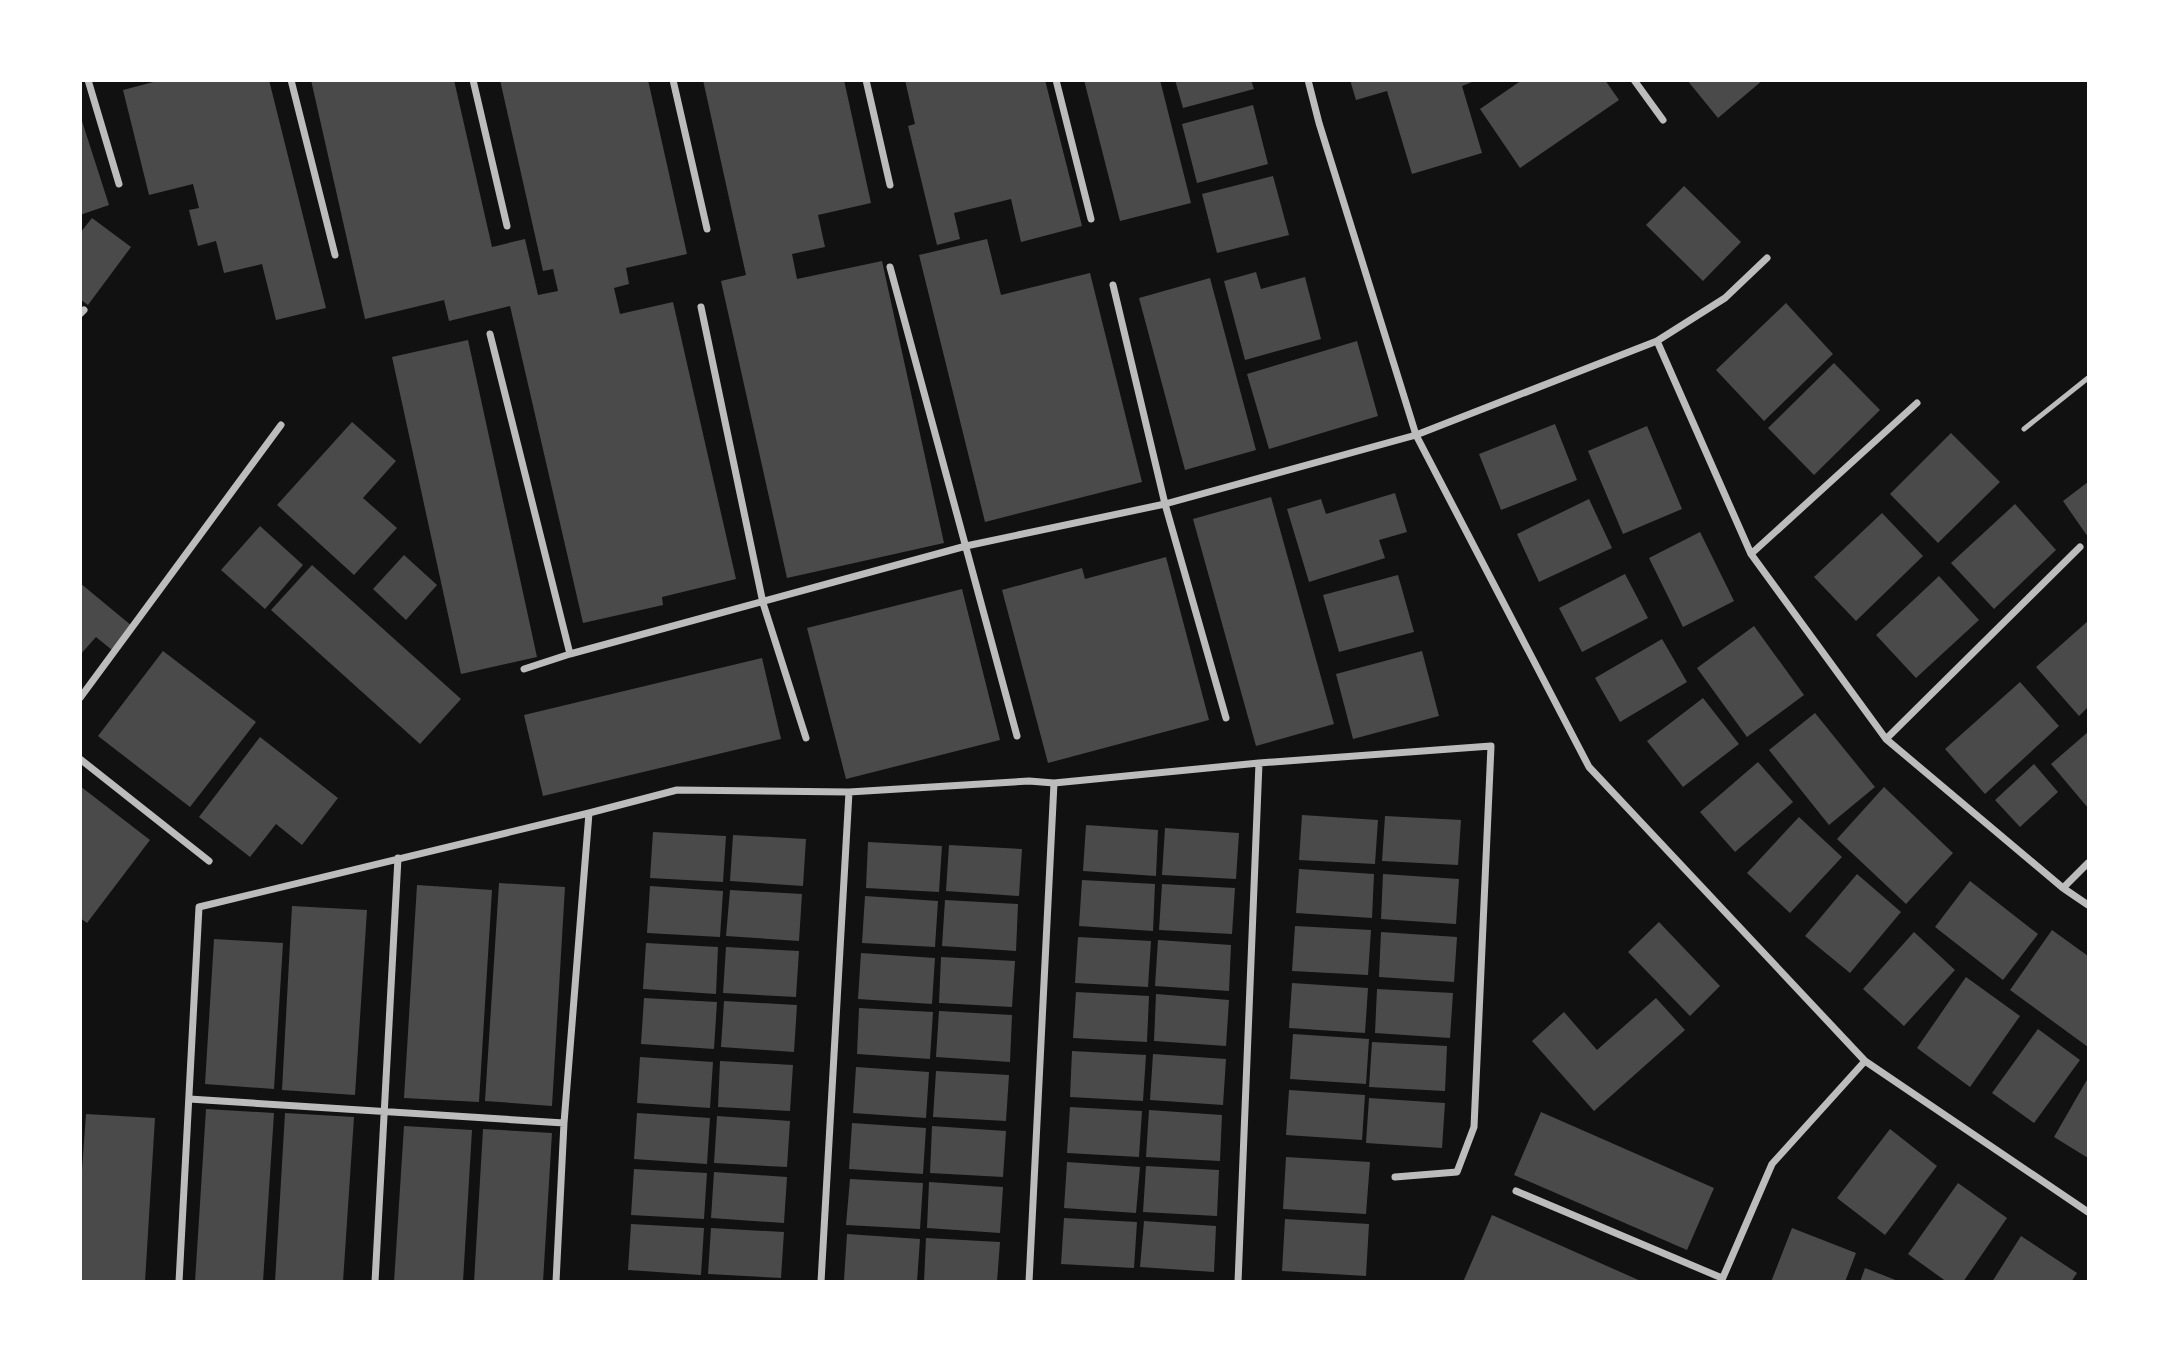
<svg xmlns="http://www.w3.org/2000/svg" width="2169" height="1362" font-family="'Fira Sans Condensed',sans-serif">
<rect width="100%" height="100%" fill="#111"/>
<!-- building -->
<path fill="#4a4a4a" d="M161,80H269L326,308L276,320L262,264L224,273L216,241L198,246L189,210L199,208L193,184L149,195L123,90Z
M311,80H454L492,247L525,239L538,295L558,291L553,269L543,271L500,80H648L687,254L626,268L629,284L614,288L620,314L673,302L736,579L662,597L663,605L583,623L510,306L449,321L444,300L365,319Z
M703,80H844L871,203L818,215L825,247L792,254L797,279L882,261L944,543L787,578L721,281L746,275Z
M905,80H1045L1082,226L1021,242L1011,199L954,213L960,239L937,245L908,126L915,124Z
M1084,80H1160L1191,203L1120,221Z
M1175,80H1251L1254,89L1183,108Z
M1350,80H1477L1462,86L1482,153L1412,174L1387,91L1356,100Z
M1522,80H1605L1619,100L1520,168L1480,109Z
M1687,80H1763L1718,118Z
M1253,105L1268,164L1197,183L1182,124Z
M80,115L109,205L80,215Z
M1273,176L1289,235L1217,253L1202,194Z
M1684,186L1741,242L1703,281L1646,225Z
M92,218L131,247L88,305L80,299V233Z
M987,239L1001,295L1090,273L1142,482L985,522L919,255Z
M1256,272L1261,289L1305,277L1321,339L1245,360L1224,281Z
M1210,278L1256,450L1185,470L1139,298Z
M1786,303L1833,354L1764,421L1716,370Z
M468,340L537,657L461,674L392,357Z
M1357,341L1378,416L1269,449L1247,374Z
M1834,363L1880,410L1814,475L1768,428Z
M352,422L396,461L363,498L397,528L354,575L277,505Z
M1555,424L1577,480L1501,510L1479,454Z
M1647,426L1682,509L1623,534L1588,451Z
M1951,433L2000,482L1938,543L1890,494Z
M2088,482V537L2063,501Z
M1395,493L1407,532L1379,540L1385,558L1309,582L1287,509L1321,499L1326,514Z
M1271,497L1334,724L1256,746L1193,519Z
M1589,499L1612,548L1539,582L1517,534Z
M2015,504L2056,550L1994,609L1951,563Z
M1882,513L1923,556L1856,621L1814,577Z
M260,526L303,565L265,609L221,570Z
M1700,532L1734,601L1683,627L1649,558Z
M404,555L437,585L406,620L373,589Z
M1166,557L1209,720L1048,763L1002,590L1082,568L1085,579Z
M312,565L461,699L420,744L271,610Z
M1625,574L1648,618L1582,652L1559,608Z
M1398,575L1414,632L1339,652L1323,595Z
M1939,576L1979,620L1916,678L1876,635Z
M80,583L132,626L112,650L96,637L80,655Z
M962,589L1000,740L846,779L807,628Z
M2088,621V707L2079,716L2036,667Z
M1754,626L1804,695L1747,737L1697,668Z
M1662,639L1687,682L1620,722L1595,678Z
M163,651L256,722L190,807L98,736Z
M1422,651L1439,716L1353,739L1336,674Z
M762,658L781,739L543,796L524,715Z
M2020,682L2059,726L1985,794L1945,749Z
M1703,698L1739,744L1683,787L1647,741Z
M1815,713L1875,787L1829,825L1769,750Z
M2088,732V808L2051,764Z
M260,737L338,798L302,845L276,824L250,857L199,817Z
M1758,762L1793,802L1735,852L1700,812Z
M2034,764L2058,792L2020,827L1995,800Z
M80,786L150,840L87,923L80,918Z
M1884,787L1953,853L1906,904L1837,839Z
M1302,815L1378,820L1375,864L1299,860Z
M1385,816L1461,820L1458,865L1382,861Z
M1799,817L1842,857L1790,913L1747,873Z
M1086,825L1158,830L1156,876L1083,871Z
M1165,828L1239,833L1236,879L1162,875Z
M653,832L726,836L723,882L650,878Z
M733,835L806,839L803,886L730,881Z
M868,842L942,846L939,892L866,888Z
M949,845L1022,849L1019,896L946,891Z
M1299,869L1374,874L1372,918L1296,913Z
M1383,874L1459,879L1456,924L1381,919Z
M1857,874L1901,912L1850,973L1805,936Z
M1082,880L1155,884L1153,931L1079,926Z
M1970,881L2038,934L2003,980L1935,927Z
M499,883L565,887L552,1106L485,1101Z
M1162,884L1235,888L1232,934L1159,930Z
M417,885L492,890L479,1102L404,1098Z
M650,886L723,891L720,937L647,933Z
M730,890L802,894L799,941L726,936Z
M865,896L938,901L935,947L862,943Z
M945,900L1018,904L1016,951L942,946Z
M292,906L367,910L355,1095L282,1090Z
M1659,922L1720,986L1690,1016L1628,952Z
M1295,926L1371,930L1368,975L1292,971Z
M2052,930L2088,956V1047L2010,990Z
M1381,932L1457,937L1454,982L1379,977Z
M1914,932L1955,970L1904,1026L1863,989Z
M1078,937L1151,941L1148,987L1075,983Z
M214,939L283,943L274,1089L205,1084Z
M1158,940L1231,945L1229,991L1155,986Z
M646,943L718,947L716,994L643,989Z
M726,947L799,951L796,997L723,993Z
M861,953L935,958L932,1004L858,999Z
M941,957L1015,961L1012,1007L939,1003Z
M1966,977L2020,1016L1970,1087L1917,1048Z
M1292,983L1368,988L1365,1033L1289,1028Z
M1377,989L1453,993L1450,1038L1375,1033Z
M1076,992L1149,996L1147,1042L1073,1038Z
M1156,994L1229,1000L1226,1046L1154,1041Z
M644,998L717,1002L714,1049L641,1044Z
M1656,998L1685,1030L1594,1111L1532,1041L1564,1012L1597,1050Z
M724,1001L797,1005L794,1052L721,1047Z
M859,1008L933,1012L930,1059L857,1054Z
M939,1011L1012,1015L1010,1062L936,1057Z
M2038,1029L2080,1060L2034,1123L1992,1093Z
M1293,1034L1369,1039L1366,1084L1290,1079Z
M1372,1042L1447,1046L1445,1091L1369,1087Z
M1072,1051L1146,1055L1143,1101L1070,1097Z
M1153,1054L1226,1059L1223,1105L1150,1100Z
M640,1057L713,1062L710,1108L637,1103Z
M720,1061L793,1065L790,1111L718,1107Z
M856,1067L929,1072L926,1118L853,1113Z
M936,1071L1009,1075L1006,1121L933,1117Z
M2088,1078V1158L2054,1137Z
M1289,1090L1365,1095L1362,1140L1286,1135Z
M1369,1098L1445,1103L1442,1148L1366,1143Z
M1070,1107L1142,1111L1139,1157L1067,1153Z
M206,1109L274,1113L263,1282H195Z
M1149,1110L1222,1115L1220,1161L1146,1157Z
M1541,1112L1714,1188L1687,1250L1514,1175Z
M285,1113L354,1117L343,1282H275Z
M637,1113L710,1118L707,1164L634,1159Z
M86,1114L155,1118L145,1282H80V1198Z
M717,1116L790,1121L787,1167L714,1163Z
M852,1123L926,1128L923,1174L849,1169Z
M404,1126L472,1130L463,1282H394Z
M932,1126L1006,1131L1003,1177L930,1173Z
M483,1129L552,1133L543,1282H474Z
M1890,1129L1937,1166L1885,1235L1837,1198Z
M1286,1157L1370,1162L1366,1214L1283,1209Z
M1067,1162L1140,1167L1136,1213L1064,1208Z
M1146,1166L1219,1170L1217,1216L1143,1212Z
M634,1169L707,1173L704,1219L631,1215Z
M714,1172L787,1177L784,1223L711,1218Z
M850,1179L923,1183L920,1229L846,1225Z
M929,1182L1003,1187L1000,1233L927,1228Z
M1958,1183L2007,1218L1963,1282H1947L1908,1254Z
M1492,1215L1643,1282H1463Z
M1064,1218L1137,1222L1134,1268L1061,1264Z
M1285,1219L1369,1224L1366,1276L1282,1271Z
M1144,1221L1216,1226L1214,1272L1140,1267Z
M631,1224L704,1228L701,1275L628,1270Z
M711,1228L784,1232L781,1278L708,1274Z
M1792,1228L1856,1253L1845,1282H1771Z
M847,1234L920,1239L917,1282L844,1280Z
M2021,1236L2077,1273L2071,1282H1992Z
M926,1238L1000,1242L997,1282H924Z
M1865,1268L1898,1281V1282H1860Z"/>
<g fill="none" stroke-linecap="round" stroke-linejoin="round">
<!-- service -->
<path stroke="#bcbcbc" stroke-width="5" d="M2024,429L2088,378"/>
<!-- minor -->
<path stroke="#bcbcbc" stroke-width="7" d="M88,80L119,184
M291,80L335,255
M473,80L507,226
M673,80L707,229
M866,80L890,185
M1056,80L1091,219
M1308,80L1319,123L1416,435L1589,767L1865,1061L2088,1212
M1634,80L1663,120
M890,267L1017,736
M1113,285L1165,504L1226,718
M701,307L763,603L806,738
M80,314L84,310
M490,334L570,654
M1657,341L1751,554L1886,739L2063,888L2088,905
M1751,554L1917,403
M524,669L570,654L966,546L1165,504L1416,435L1657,341L1725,298L1767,258
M80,698L281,425
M1886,739L2080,547
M80,759L209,861
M2063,888L2088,863
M189,1099L564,1123
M1516,1191L1722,1278
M179,1282L199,907L589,813L677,790L849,792L1029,781L1054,783L1259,763L1491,746L1474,1127L1457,1172L1395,1177
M375,1282L398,858
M556,1282L564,1123L589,813
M821,1282L849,792
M1029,1282L1054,783
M1238,1282L1259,763
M1721,1282L1772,1164L1865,1061"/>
</g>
<!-- border -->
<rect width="2169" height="1362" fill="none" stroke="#ffffff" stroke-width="164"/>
</svg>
